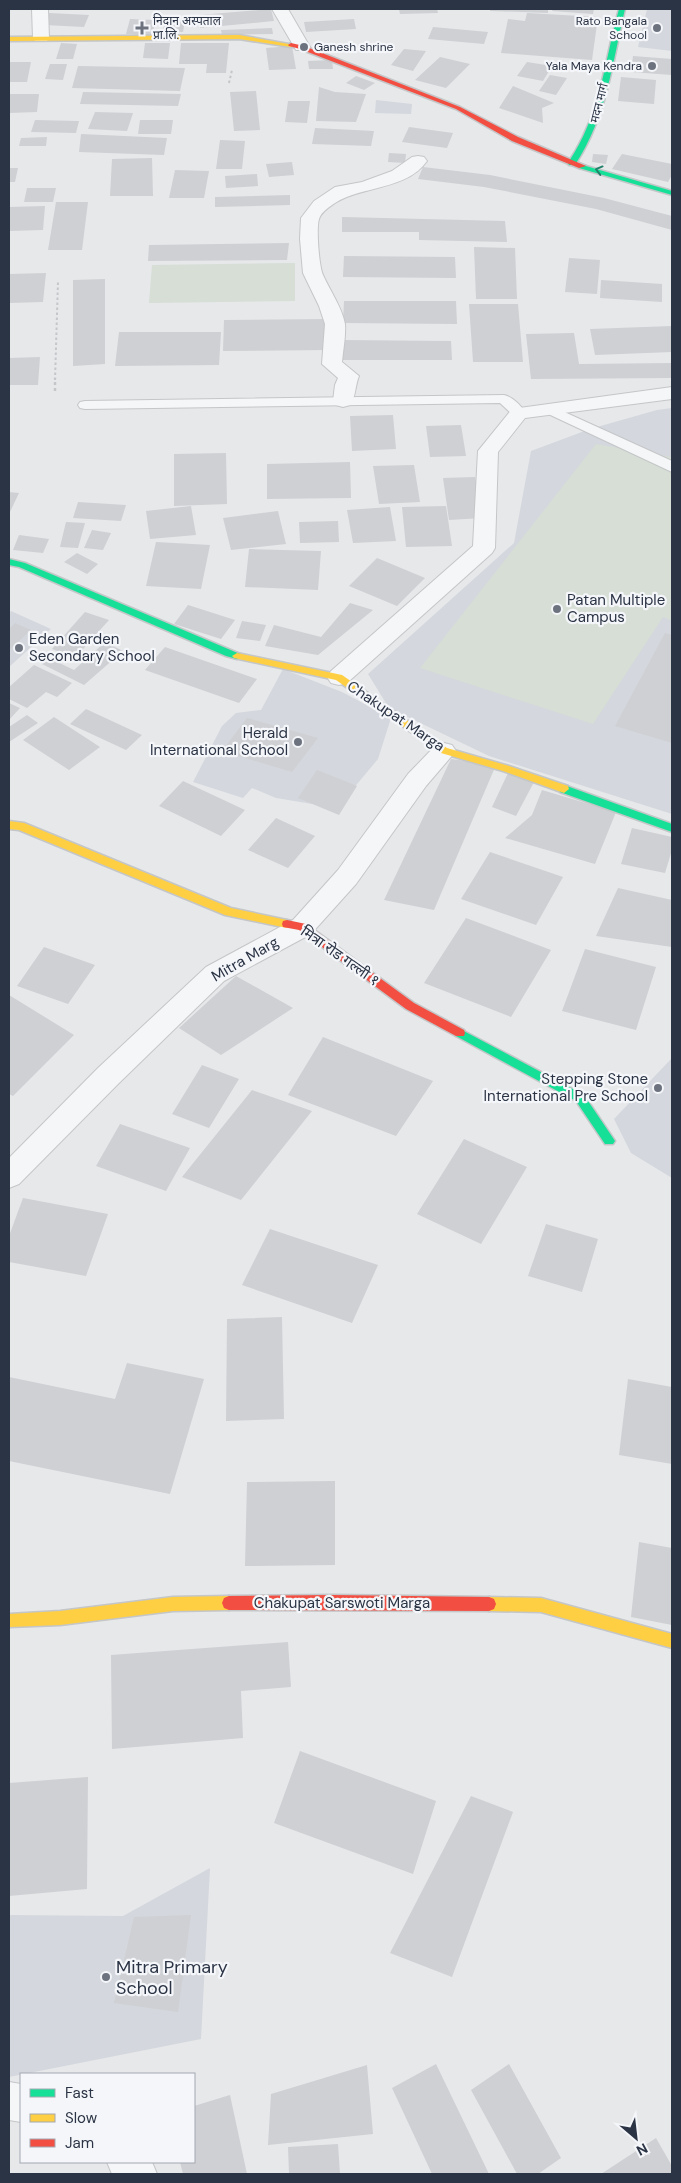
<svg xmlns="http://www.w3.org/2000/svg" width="681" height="2183" font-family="'DM Sans','Noto Sans Devanagari',sans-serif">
<rect width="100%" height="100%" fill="#e6e8ea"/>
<!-- built -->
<path fill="#d4d7dd" d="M647,9H672V51L638,47Z
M376,100L412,104L411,114L375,113Z
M672,408V814L489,756L389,708L368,674L514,543L531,451L590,429L657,410Z
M11,611L51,629L9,667V614Z
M283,669L342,692L391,718L378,759L337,808L276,798L252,788L243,798L193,782L222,726L236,713L261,710Z
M672,1058V1178L631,1153L614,1119Z
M210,1868L201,2039L9,2077V1915L123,1916Z"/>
<!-- green -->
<path fill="#d6ded6" d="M295,263V301L149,303L152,265Z
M596,444L672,457V621L663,617L593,724L420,668Z"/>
<!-- building -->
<path fill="#ced0d3" d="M271,9L274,21L200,28L199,15Z
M399,9H437L438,13L400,14Z
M490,9H548V13L490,11Z
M553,9H594L593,14L552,11Z
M49,13L89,15L84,27L44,25Z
M527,13L598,17L592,60L501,53L508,19L525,21Z
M130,19L156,20L152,35L126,34Z
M354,19L356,29L306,32L304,22Z
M165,20H185L183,32L163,31Z
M433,27L488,32L484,44L428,39Z
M272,28L273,34L222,35L221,30Z
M61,43L77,44L73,59H56Z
M145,43H170L168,59L143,58Z
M181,43H229L226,73H206L207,64H179Z
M292,46L296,69L269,70L266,48Z
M404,49L426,51L413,71L391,65Z
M633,56L672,59V75L631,72Z
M440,57L470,64L446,88L415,80Z
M332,60L333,69H309L308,61Z
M9,62H31L27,82H9Z
M527,62L552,66L543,81L517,76Z
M50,64H67L63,80L45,79Z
M78,66L185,68L180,91L72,88Z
M550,75L567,78L556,95L539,91Z
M356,76L375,83L364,90L346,83Z
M621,77L656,80L654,104L618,101Z
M513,86L554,103L542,108L543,123L499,108Z
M319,87L335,92L366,94L356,122L316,121Z
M256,91L260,130L234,131L230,92Z
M83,92L181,94L178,106L80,104Z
M9,94H39L37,112L9,113Z
M288,101H310L307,123L285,122Z
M95,112L133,113L127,131L88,129Z
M35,120L79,121L76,133L31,132Z
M140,120H173L171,134H138Z
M409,127L453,133L447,148L402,142Z
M315,128L374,131L371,146L312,144Z
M81,134L167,138L164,155L79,152Z
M47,137L46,146H19L21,138Z
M220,140L245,141L242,169H216Z
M389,153L406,154L405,163L388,162Z
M593,154L608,155L606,164L592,162Z
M622,154L672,164V175L668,182L612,169Z
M152,158L153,196H110L112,159Z
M292,162L294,175L269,177L266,164Z
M423,167L490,175L604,198L672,216V230L596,209L484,187L418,179Z
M9,168H18L15,182H9Z
M175,170L209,171L204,198H169Z
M257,174L258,186L226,188L225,176Z
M27,188H56L53,202H24Z
M290,195V205L215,207V197Z
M56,202H88L82,250H48Z
M45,206L43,230L9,231V207Z
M342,217L505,221L507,242L419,240V232H342Z
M289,243L287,260L148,261L149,245Z
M474,247L515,248L517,299H476Z
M344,256L455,257L456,278L343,277Z
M569,258L600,260L597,294L565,292Z
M46,273L43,302L9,303V274Z
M105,279V364L73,366V280Z
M601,280L662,284V302L600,298Z
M344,301H456L457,324L343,323Z
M469,304H518L523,362H473Z
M328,319V350L223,351L224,320Z
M672,326V352L595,355L590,329Z
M119,332H221L219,365L115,366Z
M574,333L579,364L672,363V378L531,379L526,334Z
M342,340L451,341L452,360H341Z
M40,357L38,385H9V358Z
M393,415L396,449L352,451L350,416Z
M461,425L466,456L430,457L426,426Z
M226,453L227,504L174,506V454Z
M350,462L351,498L267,499V464Z
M414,465L420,502L379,504L373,466Z
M475,477L482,518L449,520L443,478Z
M9,492L19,493L9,514Z
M78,502L126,505L121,521L73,518Z
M191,506L196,535L150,539L146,511Z
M446,506L452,546L406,547L402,507Z
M390,507L396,541L353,543L347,510Z
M278,511L286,544L231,550L223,518Z
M338,521L339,542L300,543L299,522Z
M66,522L85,523L78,548L60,547Z
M92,530L111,533L103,550L84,548Z
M19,535L49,539L43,553L13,550Z
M156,542L210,545L201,589L146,586Z
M249,549L321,551L318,590L245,587Z
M77,553L98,564L87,574L64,562Z
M377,558L425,578L397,606L349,586Z
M350,603L373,610L318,655L265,646L274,625L321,637Z
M188,605L235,620L221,639L174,624Z
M85,612L109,620L75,658L52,649Z
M242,621L266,625L260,641L236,638Z
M15,623L31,630L9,650V629Z
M665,633L672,635V743L615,726Z
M105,642L123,651L84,685L42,664L49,658L74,670Z
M165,647L257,679L239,703L145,670Z
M34,665L72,683L57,697L46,692L27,708L9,699V687Z
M9,703L20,708L9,720Z
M86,709L142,735L126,750L70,724Z
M27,715L38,723L9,742V727Z
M54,717L100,747L69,770L23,740Z
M247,718L318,738L292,772L222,751Z
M451,759L496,765L434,910L384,900Z
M317,770L357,786L339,815L298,798Z
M508,773L534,782L516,816L492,807Z
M183,781L245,810L221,836L159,806Z
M542,790L616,812L595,864L505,838L532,815Z
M276,818L315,836L288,868L248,850Z
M632,828L672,837V850L665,873L621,864Z
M490,852L563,877L536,925L461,899Z
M618,888L672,900V947L596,936Z
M466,918L551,950L511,1017L424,983Z
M44,947L95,965L68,1004L17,986Z
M585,949L656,967L636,1030L562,1011Z
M236,976L293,1008L221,1055L179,1028Z
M9,995L74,1035L13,1096L9,1094Z
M323,1037L433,1081L396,1136L288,1095Z
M202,1065L239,1079L209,1128L172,1114Z
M252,1090L312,1111L241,1200L182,1177Z
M120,1124L190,1148L166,1191L96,1166Z
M464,1139L527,1167L481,1244L417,1214Z
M23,1198L108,1214L86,1276L9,1262V1236Z
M546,1224L598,1239L582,1292L528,1276Z
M270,1229L378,1265L352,1323L242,1285Z
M282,1317L284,1419L226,1421L227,1319Z
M127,1363L204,1379L170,1494L9,1461V1377L115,1399Z
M628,1379L672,1387V1464L619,1455Z
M335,1481V1565L245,1566L247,1482Z
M639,1542L672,1548V1625L631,1617Z
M288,1642L291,1687L241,1691L243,1738L112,1749L111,1655Z
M300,1751L436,1801L413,1874L274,1823Z
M88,1777L87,1889L9,1896V1783Z
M471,1796L513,1812L452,1977L390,1953Z
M191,1915L178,2012L114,2003L134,1917Z
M436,2064L489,2174H432L392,2088Z
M509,2064L561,2158L538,2174H517L471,2090Z
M367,2065L373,2134L268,2145L271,2094Z
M230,2095L247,2174H183L180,2162H194V2106Z
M656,2138L672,2166V2174H601Z
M338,2144L340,2174H289L288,2147Z"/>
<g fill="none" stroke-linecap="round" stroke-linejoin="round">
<defs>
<path id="lane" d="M504,395C513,397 521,406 526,413L524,416H514L500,403L85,409L80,408L78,405L80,402L85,401Z
M549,405L672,461V472L544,412L542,409L544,406Z"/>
<path id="street" d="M32,9H48L49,38L47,41H35L33,38Z
M272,9H288L310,47L308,50H296Z
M418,156L424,157L427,161C407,190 361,186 335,203C329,207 321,212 319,219C316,229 319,266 323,275C330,291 342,307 345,324C346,336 343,350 342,362L359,376C355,385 356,397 350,405L343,407L336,405L333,401L335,385L338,378L322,364L325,324L319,306L303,273L300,239L301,218L314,201L335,187L362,182L392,171L412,157Z
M672,387V399L525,418L498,452L495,548L492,553L347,683L339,685L331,683L327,677L331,671L473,546L478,451L512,409Z
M444,743L452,745L456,751L426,786L356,884L311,934L224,981L118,1084L19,1184L9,1188V1158L98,1068L206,967L293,920L338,870L408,774L436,745Z
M9,2082L21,2084V2122L9,2120Z
M107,2162H152L157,2174H112Z"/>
<path id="fast" d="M619,9H625C612,64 607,116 575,165H569L568,163C601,114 604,63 619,9Z
M579,164L672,191V195L579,168Z
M9,559L25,563L240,654L242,656L237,659L226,656L19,567L9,565Z
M564,785L672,824V832L560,792L559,789L560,786Z
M460,1029L584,1095L613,1138L615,1141L613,1144H605L576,1101L456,1036L455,1033L456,1030Z"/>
<path id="slow" d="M239,35L294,45L291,47L239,39L9,41V37Z
M237,653L342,675L447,748L509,766L568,786L569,789L564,793L503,771L441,753L336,680L234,658L232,656Z
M9,821L24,823L231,908L287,920L292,924L287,928L225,915L19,830L9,829Z
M229,1596L234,1598L236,1603L234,1608L229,1610L173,1611L60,1625L9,1627V1614L60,1611L173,1597Z
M489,1597L541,1598L672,1634V1648L541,1612L489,1611L484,1609L482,1604L484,1599Z"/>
<path id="jam" d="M291,43L304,46L460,107L518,137L586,166L579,168L512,141L456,109L300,49L289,46L288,45Z
M287,920L306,924L414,1003L464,1030L465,1033L464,1036H456L406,1009L299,930L283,927L282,924L283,921Z
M333,1595L489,1597L494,1599L496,1604L494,1609L489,1611L229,1610L224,1608L222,1603L224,1598L229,1596Z"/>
</defs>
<!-- lane casing -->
<use href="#lane" stroke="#c4c6c8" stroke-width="2"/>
<!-- street casing -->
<use href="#street" stroke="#c4c6c8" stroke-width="2"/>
<!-- fast casing -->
<use href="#fast" stroke="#c4c6c8" stroke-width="3"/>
<!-- slow casing -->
<use href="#slow" stroke="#c4c6c8" stroke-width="3"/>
<!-- jam casing -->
<use href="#jam" stroke="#c4c6c8" stroke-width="3"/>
<!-- path-far1 -->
<path stroke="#c5c6ca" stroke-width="2" stroke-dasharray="2.5 2.5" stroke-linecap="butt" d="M229,83L232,70
M55,380L58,281"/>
<!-- path -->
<path stroke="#c5c6ca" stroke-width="2.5" stroke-dasharray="3 3" stroke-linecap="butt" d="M55,391V378"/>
<!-- lane -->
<use href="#lane" fill="#f5f6f7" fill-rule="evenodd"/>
<!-- street -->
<use href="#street" fill="#f5f6f7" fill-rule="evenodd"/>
<!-- fast -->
<use href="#fast" fill="#16e098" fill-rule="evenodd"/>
<!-- slow -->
<use href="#slow" fill="#ffcf43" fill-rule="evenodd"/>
<!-- jam -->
<use href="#jam" fill="#f24e42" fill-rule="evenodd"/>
</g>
<!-- one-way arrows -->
<defs><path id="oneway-chevron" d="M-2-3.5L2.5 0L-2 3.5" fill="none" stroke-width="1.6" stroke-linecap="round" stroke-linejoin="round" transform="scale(1.25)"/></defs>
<use stroke="#22816a" href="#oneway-chevron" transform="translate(599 170) rotate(-165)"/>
<!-- markers -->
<g fill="#6c737f" stroke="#f4f6f9" stroke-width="2">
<path d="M139.5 20.5h5v5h5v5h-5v5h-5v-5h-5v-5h5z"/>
<circle cx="657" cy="28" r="5"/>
<circle cx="304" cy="47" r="5"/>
<circle cx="652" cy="66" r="5"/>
<circle cx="557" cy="609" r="5"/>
<circle cx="19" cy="648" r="5"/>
<circle cx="298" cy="742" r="5"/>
<circle cx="658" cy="1088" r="5"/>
<circle cx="106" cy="1977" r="5"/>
</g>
<g text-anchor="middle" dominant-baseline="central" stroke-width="4.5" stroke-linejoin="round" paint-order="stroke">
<!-- far-poi labels -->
<g font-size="12" fill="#2b3445" stroke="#f4f6f9" text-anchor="start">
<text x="153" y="21">निदान अस्पताल<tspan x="153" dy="14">प्रा.लि.</tspan></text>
<text x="647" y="21" text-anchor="end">Rato Bangala<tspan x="647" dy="14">School</tspan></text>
<text x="314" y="47">Ganesh shrine</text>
<text x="642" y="66" text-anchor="end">Yala Maya Kendra</text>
</g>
<!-- far-street labels -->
<g font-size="12" fill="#2b3445" stroke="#f4f6f9">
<text transform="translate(599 103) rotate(-76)">मदन मार्ग</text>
</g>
<!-- poi labels -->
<g font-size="15" fill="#2b3445" stroke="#f4f6f9" text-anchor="start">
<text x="567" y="600">Patan Multiple<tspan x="567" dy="17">Campus</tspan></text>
<text x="29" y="639">Eden Garden<tspan x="29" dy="17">Secondary School</tspan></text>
<text x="288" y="733" text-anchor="end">Herald<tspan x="288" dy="17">International School</tspan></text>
<text x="648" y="1079" text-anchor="end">Stepping Stone<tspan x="648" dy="17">International Pre School</tspan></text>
</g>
<!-- street labels -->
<g font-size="15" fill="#2b3445" stroke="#f4f6f9">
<text transform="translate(396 716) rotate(34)">Chakupat Marga</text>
<text transform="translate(340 956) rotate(35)">मित्रा रोड गल्ली १</text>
<text transform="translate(245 959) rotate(-30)">Mitra Marg</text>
<text x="342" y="1603">Chakupat Sarswoti Marga</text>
</g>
<!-- near-poi labels -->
<g font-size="18" fill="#2b3445" stroke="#f4f6f9" text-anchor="start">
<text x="116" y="1967">Mitra Primary<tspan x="116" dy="21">School</tspan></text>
</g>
</g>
<!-- border -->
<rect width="681" height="2183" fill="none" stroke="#2b3445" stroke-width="20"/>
<!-- legend -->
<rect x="20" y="2073" width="175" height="90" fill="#f4f6f9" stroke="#a4a8b1"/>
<rect x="30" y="2089" width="25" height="8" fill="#16e098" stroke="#a4a8b1"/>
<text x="65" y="2098" font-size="15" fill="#2b3445">Fast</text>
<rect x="30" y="2114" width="25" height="8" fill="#ffcf43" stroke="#a4a8b1"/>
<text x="65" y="2123" font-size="15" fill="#2b3445">Slow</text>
<rect x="30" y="2139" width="25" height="8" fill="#f24e42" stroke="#a4a8b1"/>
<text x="65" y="2148" font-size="15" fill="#2b3445">Jam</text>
<!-- north arrow -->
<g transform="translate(636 2138) rotate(152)" stroke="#f4f6f9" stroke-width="4" paint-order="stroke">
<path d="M0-4L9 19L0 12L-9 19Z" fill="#2b3445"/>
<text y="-8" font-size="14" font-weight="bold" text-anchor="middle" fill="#2b3445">N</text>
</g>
</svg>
